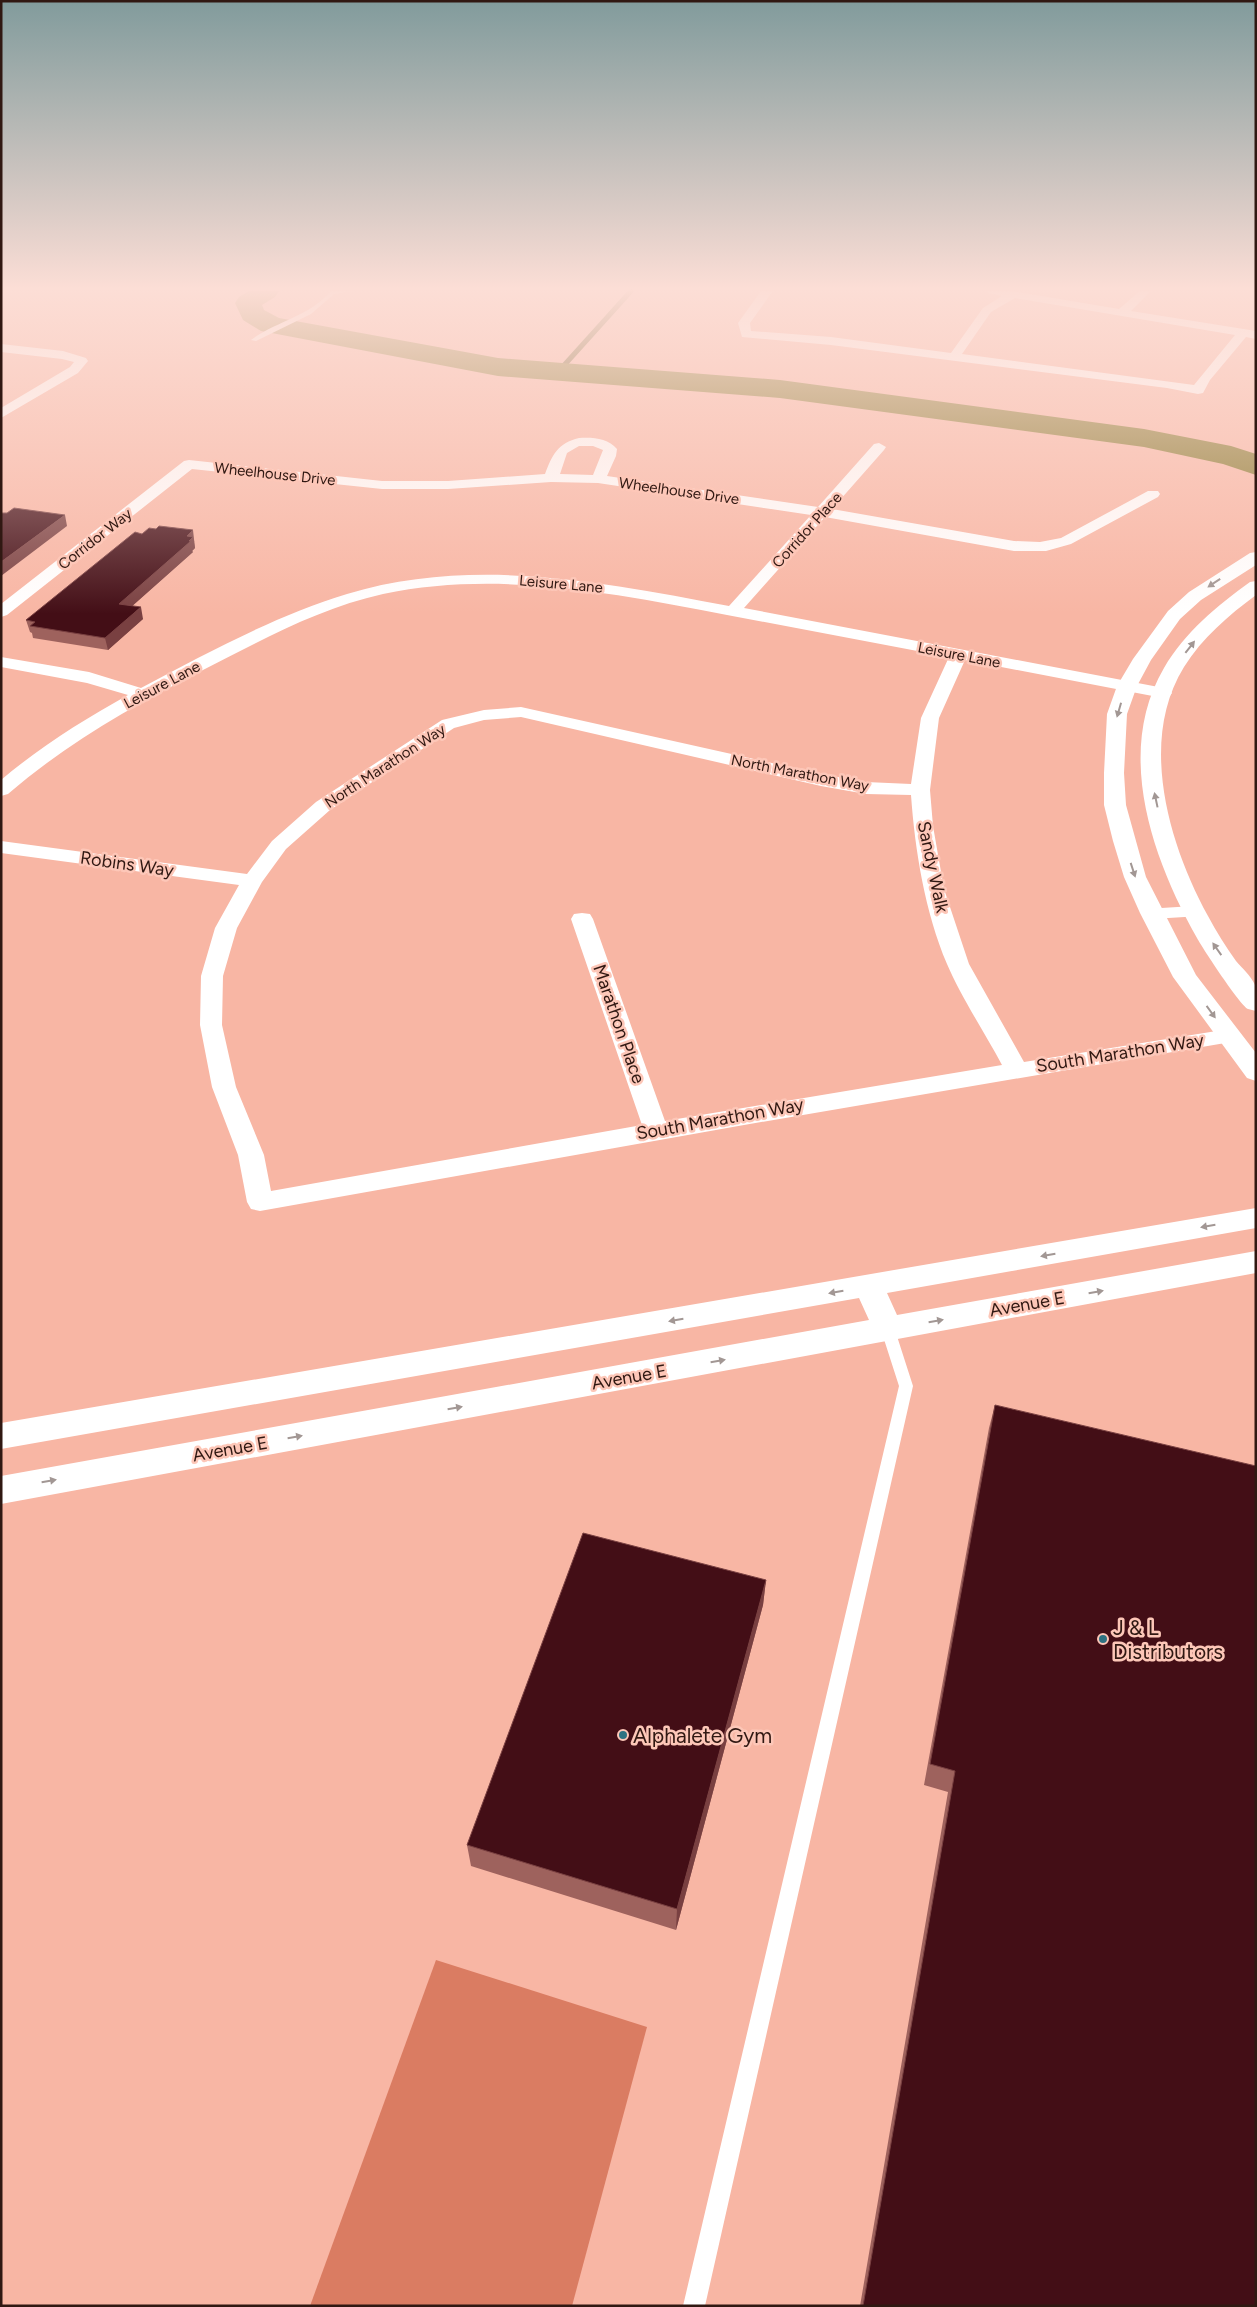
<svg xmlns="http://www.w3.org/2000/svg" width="1257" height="2307" font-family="Figtree,sans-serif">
<rect width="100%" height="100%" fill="#f8b6a4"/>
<!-- green -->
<path fill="#da7c62" d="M436,1960L647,2027L572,2306H310Z"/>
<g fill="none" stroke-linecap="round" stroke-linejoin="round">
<!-- stream -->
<path stroke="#6c5922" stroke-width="5" d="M558,372L631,291"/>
<!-- river -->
<path fill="#867529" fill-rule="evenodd" d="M249,291H279L275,297L262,305L264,310L279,318L498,358L780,380L1144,429L1231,446L1256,454V475L1223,464L1144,447L780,398L498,376L261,331L243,320L235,303L239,297Z"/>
<!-- lane -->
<path fill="#fff" fill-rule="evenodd" d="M331,291H354L334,294L311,314L256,341L251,340C276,321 309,317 331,291Z
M888,1325L893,1326L895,1330L913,1386L705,2306H683L899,1386L881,1330L883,1326Z"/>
<!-- street -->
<path fill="#fff" fill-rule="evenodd" d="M761,291H773L750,323L751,331L831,337L951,353L983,308L1002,296L988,293L987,291H1011L1119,309L1140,291H1151L1131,311L1256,331V339L1246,337L1210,380L1203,393L1198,394L1167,388L831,345L742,337L738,323ZM1015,298L1235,335L1194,385L962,354L991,312Z
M1,344L63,351L86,358L88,361L78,373L1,418V408L70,367L74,362L62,359L1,352Z
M579,438C592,437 608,438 617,449L616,456L607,476L818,507L874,444L879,443L886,447L884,450L832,509L1014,541L1040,542L1061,538L1148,491H1158L1160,494L1158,497L1071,544L1046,551H1014L825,517L744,608L1169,689L1172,693L1169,697L1163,698L965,660L939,718L930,790L933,826L944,889L969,964L1024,1062L1229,1029L1237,1031L1241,1036L1237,1041L744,1125L260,1211L251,1209L247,1202L238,1155L212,1087L200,1025L201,976L215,928L239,885L1,853V841L247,874L272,841L316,802L442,720L484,710L521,707L821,774L866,782L911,784L921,718L949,657C875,643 801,629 727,615C614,593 497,570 383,594C319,608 260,641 203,670C133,706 67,743 8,794L1,796V780C40,747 83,720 128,695L87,683L1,667V657L89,672L141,688C207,653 275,616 347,594C472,556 604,582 729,606L811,515L598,483L551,482L448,489H382L192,469L7,615L1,617V604L184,461L189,460L382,481H448L545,474C552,455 558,443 579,438ZM579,446H593L603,450L593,475L560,474L567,453ZM521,717L821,786L866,794L911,795C915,851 925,912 947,964C961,997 985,1033 1002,1065L665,1121L593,919L590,914L582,913L574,914L571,919L642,1125L271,1191L264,1155L236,1087L222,1025L223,976L237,928L262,882L286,849L330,810L454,728L484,720Z
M1194,906L1201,908L1205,912L1201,916L1152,919L1145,917L1141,913L1145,909Z"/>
<!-- secondary -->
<path fill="#fff" fill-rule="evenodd" d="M1256,552V565L1201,600L1180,619L1151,660L1137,686L1127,714L1124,773L1126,805L1146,877L1196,975L1256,1053V1081L1247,1078L1173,977L1140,913L1124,877L1113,841L1104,805V773L1107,714L1117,686L1133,659L1168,611L1189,592L1250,553Z
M1256,581V595C1229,615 1202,638 1184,667C1138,741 1169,845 1208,916C1216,931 1226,947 1236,961C1242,968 1251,976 1255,985C1257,991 1256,1003 1256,1011C1253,1010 1251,1010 1248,1009C1240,1005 1203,949 1197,938C1153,860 1114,753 1164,668C1185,632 1217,606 1250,582Z
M1256,1208V1228L887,1293L897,1315L1256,1251V1273L1,1504V1476L869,1320L859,1298L1,1449V1423Z"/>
</g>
<!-- wall -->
<path fill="#9e625d" d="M156,529L195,542H194L195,548L192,551L193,552L132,606L143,619L108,650L33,638L32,633L30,632L26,620L142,534Z
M995,1405L1256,2306H860L948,1792L924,1785L989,1428Z
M766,1580L763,1605L676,1930L471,1866L467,1845Z"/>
<!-- shaded-wall -->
<path fill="#794041" d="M65,515L67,526L1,576V562Z
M193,530L195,548L192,551L193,552L121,616L119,604Z
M141,607L143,619L108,650L105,638Z
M766,1580L763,1605L676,1930L677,1909Z"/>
<!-- building -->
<path fill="#430e16" stroke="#794041" d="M14,508L65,515L1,562V513H7Z
M159,526L193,530L187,536L193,537L189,541H191L119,604L141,607L105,638L30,626L35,622L26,620L135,532L142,534L149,528L156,529Z
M995,1405L1256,1466V2306H863L955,1771L930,1764Z
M583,1533L766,1580L677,1909L467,1845Z"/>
<!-- one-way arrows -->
<defs><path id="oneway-solid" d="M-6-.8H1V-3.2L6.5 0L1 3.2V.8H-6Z" transform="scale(1.25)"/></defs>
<g fill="#a29794">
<use href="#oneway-solid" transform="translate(1214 583) rotate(146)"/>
<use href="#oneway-solid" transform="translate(1190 647) rotate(-52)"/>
<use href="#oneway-solid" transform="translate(1119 710) rotate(106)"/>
<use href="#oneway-solid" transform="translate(1156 800) rotate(-102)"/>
<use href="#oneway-solid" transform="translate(1133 870) rotate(72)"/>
<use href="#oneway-solid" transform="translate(1217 949) rotate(-125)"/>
<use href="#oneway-solid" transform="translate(1211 1012) rotate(54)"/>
<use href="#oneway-solid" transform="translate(1208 1226) rotate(170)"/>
<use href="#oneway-solid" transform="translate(1048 1255) rotate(170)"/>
<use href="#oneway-solid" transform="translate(836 1292) rotate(170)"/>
<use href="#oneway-solid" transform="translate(1096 1292) rotate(-10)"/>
<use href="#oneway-solid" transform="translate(676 1320) rotate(170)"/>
<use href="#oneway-solid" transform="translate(936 1321) rotate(-10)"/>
<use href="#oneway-solid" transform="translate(718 1361) rotate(-10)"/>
<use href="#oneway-solid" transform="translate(455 1408) rotate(-10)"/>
<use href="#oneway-solid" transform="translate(295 1437) rotate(-10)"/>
<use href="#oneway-solid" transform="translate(49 1481) rotate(-10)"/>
</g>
<!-- sky -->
<linearGradient id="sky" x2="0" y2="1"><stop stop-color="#819b9c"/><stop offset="0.47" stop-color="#fcded6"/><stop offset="1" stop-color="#fcded6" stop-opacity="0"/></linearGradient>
<rect width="1257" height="614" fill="url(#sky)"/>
<!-- markers -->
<g fill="#2e7282" stroke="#fdc7b8" stroke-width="2">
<circle cx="1103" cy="1639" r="5"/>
<circle cx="623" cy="1735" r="5"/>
</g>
<g text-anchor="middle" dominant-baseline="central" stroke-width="5" stroke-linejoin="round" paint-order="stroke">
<!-- far-street labels -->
<g font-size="15" fill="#301812" stroke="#fdc7b8">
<text transform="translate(275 474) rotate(6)">Wheelhouse Drive</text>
<text transform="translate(679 491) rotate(8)">Wheelhouse Drive</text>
<text transform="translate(807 530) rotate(-48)">Corridor Place</text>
<text transform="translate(95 539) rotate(-38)">Corridor Way</text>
<text transform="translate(561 584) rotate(5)">Leisure Lane</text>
<text transform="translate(959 655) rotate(11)">Leisure Lane</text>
<text transform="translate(162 685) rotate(-28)">Leisure Lane</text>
<text transform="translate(385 766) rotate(-33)">North Marathon Way</text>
<text transform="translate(800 773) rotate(11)">North Marathon Way</text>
</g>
<!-- street labels -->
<g font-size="18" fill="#301812" stroke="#fdc7b8">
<text transform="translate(127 864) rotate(8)">Robins Way</text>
<text transform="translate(933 867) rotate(78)">Sandy Walk</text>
<text transform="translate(619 1024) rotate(71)">Marathon Place</text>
<text transform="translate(1120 1053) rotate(-9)">South Marathon Way</text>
<text transform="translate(720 1119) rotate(-10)">South Marathon Way</text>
<text transform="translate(1027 1304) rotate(-10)">Avenue E</text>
<text transform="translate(629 1377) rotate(-10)">Avenue E</text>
<text transform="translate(230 1449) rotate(-10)">Avenue E</text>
</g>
<!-- near-poi labels -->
<g font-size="21" fill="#301812" stroke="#fdc7b8" text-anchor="start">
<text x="1113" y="1627">J &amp; L<tspan x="1113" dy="24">Distributors</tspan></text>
<text x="633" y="1735">Alphalete Gym</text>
</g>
</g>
<!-- border -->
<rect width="1257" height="2307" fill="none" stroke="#301812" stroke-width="5"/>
</svg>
